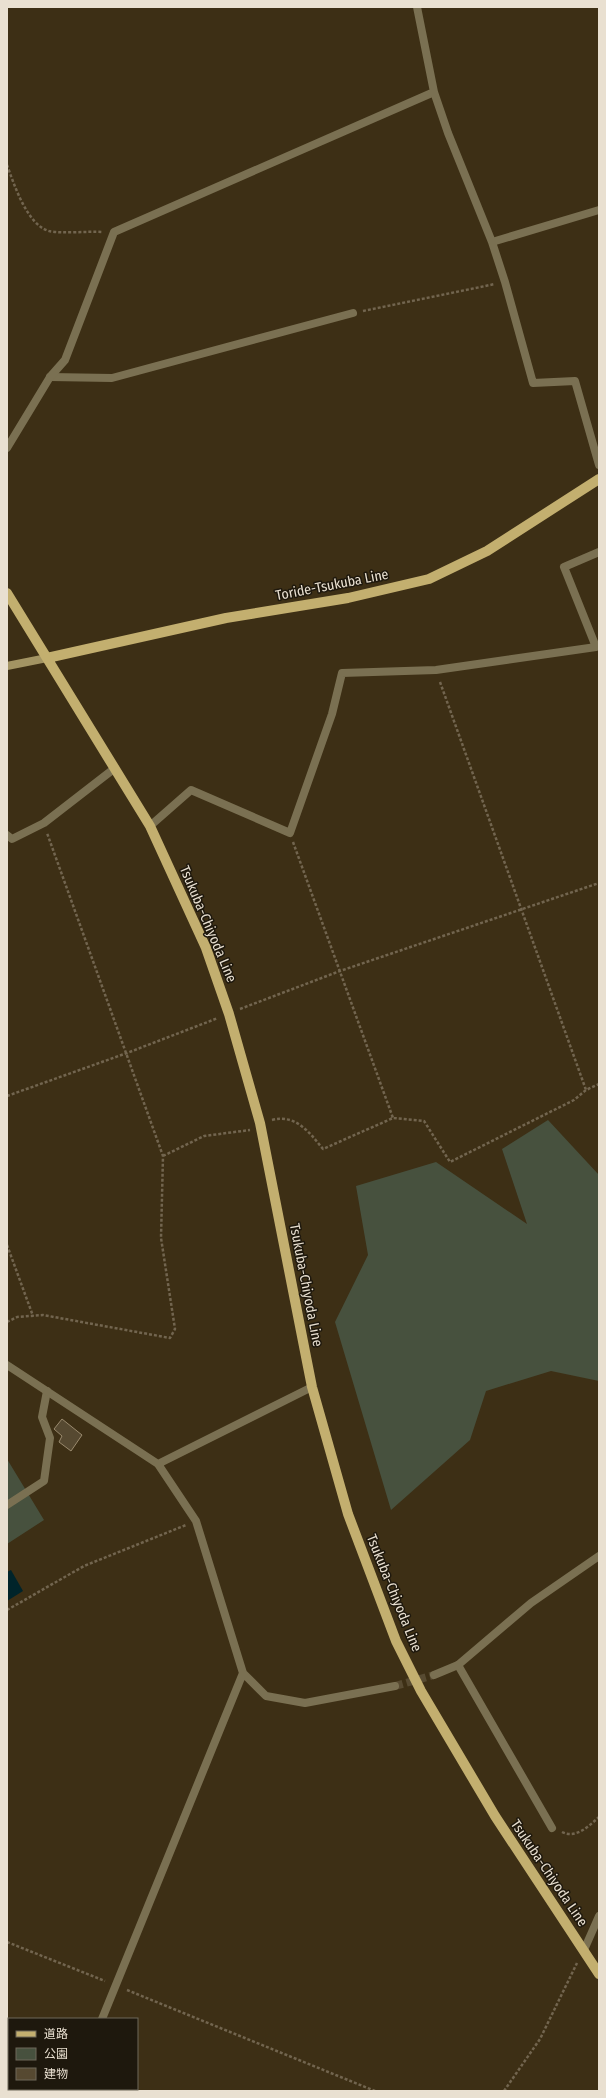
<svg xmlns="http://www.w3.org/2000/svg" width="606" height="2098" font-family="'Fira Sans Condensed','Noto Sans JP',sans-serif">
<rect width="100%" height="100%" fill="#3d2f15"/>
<!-- green -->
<path fill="#47513e" d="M548,1120L599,1175V1381L551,1371L486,1391L470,1440L391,1510L335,1322L368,1255L356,1186L436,1162L527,1224L502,1149Z
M7,1459L44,1520L7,1544Z"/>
<!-- water -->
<path fill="#00242a" d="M11,1570L23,1591L7,1601V1572Z"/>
<!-- building -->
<path fill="#564931" stroke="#9a8a6e" d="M62,1419L82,1435L71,1451L59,1442L62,1436L54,1429Z"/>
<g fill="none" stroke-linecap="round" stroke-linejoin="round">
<!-- minor-tunnel -->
<path stroke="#574a31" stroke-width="8" stroke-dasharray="8 4" stroke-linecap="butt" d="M395,1686L434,1675"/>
<!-- path -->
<path stroke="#72654f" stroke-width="2.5" stroke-dasharray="3 2" stroke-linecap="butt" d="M7,165C14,184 27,225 49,231C62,234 88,231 102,232
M363,311L495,284
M440,682L586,1090
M293,842L393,1118
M240,1009L340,971L599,883
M7,1096L127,1053L218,1018
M272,1120C296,1114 309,1132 323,1149L393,1118L424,1121L450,1162L574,1100L586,1090L599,1084
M163,1156L204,1136L250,1130
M7,1245L33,1316
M7,1322L17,1317L43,1315L170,1338L175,1329L161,1238L163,1156L47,833
M7,1610L84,1566L186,1525
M562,1832C576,1839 589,1826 599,1817
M7,1942L105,1981
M127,1990L375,2091
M504,2091L540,2039L577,1963"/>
<!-- service -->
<path stroke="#7a7052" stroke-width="8" d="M50,377L112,378L353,313
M7,1505L44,1481L50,1438L42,1417L47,1391
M458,1665L552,1828
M584,1950L599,1916"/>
<!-- minor -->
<path stroke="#7a7052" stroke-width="8" d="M417,7L434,92L448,133L492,242L505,282L533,383L575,381L599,465
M492,242L599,210
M7,448L50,377L65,360L114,232L434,92
M150,826L191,790L290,833L332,714L342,673L436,670L596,647L564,567L599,552
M7,835L12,839L44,823L115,768
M7,1365L158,1464L196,1521L243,1673L266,1696L305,1703L395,1686
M158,1464L312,1387
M434,1675L458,1665L531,1603L599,1556
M102,2019L243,1673
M73,2091L74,2089"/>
<!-- secondary -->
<path stroke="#a39463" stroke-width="8" d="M7,666L47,658"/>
<!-- primary -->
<path stroke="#c3af6f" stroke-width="10" d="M7,593L150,826L206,948L229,1014L260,1123L312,1387L348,1514L396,1641L421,1691L495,1816L599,1974
M47,658L226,618L348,598L429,579L487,551L599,479"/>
</g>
<g text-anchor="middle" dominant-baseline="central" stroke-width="3" stroke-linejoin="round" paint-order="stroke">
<!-- street labels -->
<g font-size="14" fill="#e9e0d1" stroke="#1e180d">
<text transform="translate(332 585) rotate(-11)">Toride-Tsukuba Line</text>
<text transform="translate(208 924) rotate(67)">Tsukuba-Chiyoda Line</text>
<text transform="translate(306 1285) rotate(79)">Tsukuba-Chiyoda Line</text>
<text transform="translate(394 1593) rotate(68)">Tsukuba-Chiyoda Line</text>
<text transform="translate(549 1873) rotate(56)">Tsukuba-Chiyoda Line</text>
</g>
</g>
<!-- border -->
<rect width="606" height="2098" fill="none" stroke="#e9e0d1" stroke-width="16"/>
<!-- legend -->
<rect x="8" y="2018" width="130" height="72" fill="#1e180d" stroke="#6f685b"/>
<rect x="16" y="2031" width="20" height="6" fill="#c3af6f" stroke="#6f685b"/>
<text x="44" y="2038" font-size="12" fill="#e9e0d1">道路</text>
<rect x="16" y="2048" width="20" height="12" fill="#47513e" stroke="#6f685b"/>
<text x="44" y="2058" font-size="12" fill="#e9e0d1">公園</text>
<rect x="16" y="2068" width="20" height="12" fill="#564931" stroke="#6f685b"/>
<text x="44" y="2078" font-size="12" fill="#e9e0d1">建物</text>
</svg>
